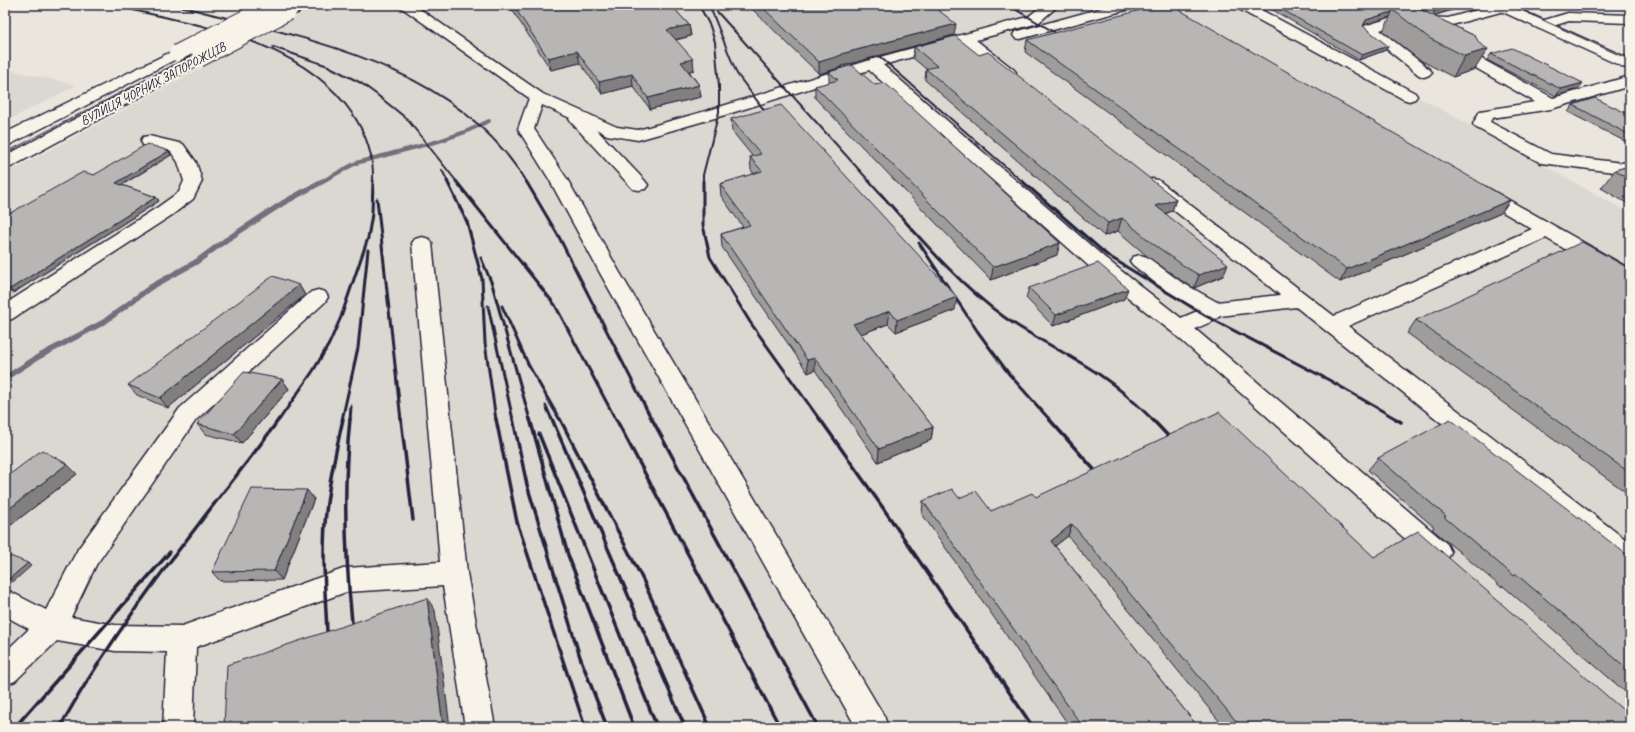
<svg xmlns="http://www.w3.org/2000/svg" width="1635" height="732" font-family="Caveat,sans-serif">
<rect width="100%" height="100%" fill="#eae6de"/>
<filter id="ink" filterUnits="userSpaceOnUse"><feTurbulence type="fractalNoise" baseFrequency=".025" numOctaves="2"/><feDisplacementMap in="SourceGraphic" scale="8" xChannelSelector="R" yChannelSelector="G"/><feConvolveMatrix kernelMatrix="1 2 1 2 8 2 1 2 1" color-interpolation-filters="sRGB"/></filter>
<g filter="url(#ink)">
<!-- built -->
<path fill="#dbd8d2" d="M318,5H1251L1630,213V727H5V174Z
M5,69L77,85L5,122Z"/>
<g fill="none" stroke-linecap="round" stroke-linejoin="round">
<!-- stream-far1 -->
<path stroke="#716f7b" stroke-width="4" d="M321,182L356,163L439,141L465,132L489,121"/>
<!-- stream -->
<path stroke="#716f7b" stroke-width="5.5" d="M5,378L38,357L104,322L151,287L196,262L226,240L283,203L323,181"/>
<defs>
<path id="minor" d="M398,5H414L543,94L617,127L638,130L713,109L880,57L1028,17L1043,5H1059L1038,23L976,40L1013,69L1016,72L1013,75L1008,77L1003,75L963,43L883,65L1105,258L1181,318L1200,310L1167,292L1133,265L1130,261L1133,257L1140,255L1147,257L1181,282L1217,302L1280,295L1146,188L1143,184L1146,180L1152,179L1158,180L1334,316L1532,229L1474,195L1471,191L1474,187L1480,186L1486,187L1630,269V285L1623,283L1546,238L1348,326L1630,543V570L1621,566L1296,307L1220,316L1213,321L1195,329L1447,544L1451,552L1447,560L1438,564L1429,560L1172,332L1091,268L869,70L725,115L638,140L607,135L596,129L645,181L648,185L645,189L639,190L633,189L571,122L569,119L570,118L542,105L534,129L567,179L620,273L884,716L888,727H856L600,273L549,179L518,129L529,98Z
M1113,5H1135L1133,8L1020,39L1015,38L1013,35L1015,32Z
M1235,5H1252L1415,93L1417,96L1415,99L1409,101L1403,99L1237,8Z
M1495,5H1508L1510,7L1508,10L1448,26L1398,24L1380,30L1429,69L1432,72L1429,75L1424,77L1419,75L1362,29L1364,26L1397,16L1448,18Z
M1568,13L1630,15V23L1569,21L1543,29L1538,28L1536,25L1538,22Z
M1462,35L1467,36L1480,58L1553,98L1630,76V86L1551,109L1492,118L1490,122L1551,154L1622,163L1630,161V171L1622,173L1541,163L1475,127L1473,124L1480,111L1535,102L1469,64L1455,39L1457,36Z
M149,136L183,144L196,162L202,181L193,199L172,215L12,319L5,321V304L158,207L179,192L184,181L178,162L171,152L143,145L141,141L143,137Z
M422,237L429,239L432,243L467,573L495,727H465L443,586L346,592L196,647L193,727H163L167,652L115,651L57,641L15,681L5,685V652L29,629L5,616V589L46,610L78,549L180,408L311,292L318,290L325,292L328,297L325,302L196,420L96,565L71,617L115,625L182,626L346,568L440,562L412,243L415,239Z"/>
<path id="major" d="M291,5H308C303,12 291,17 283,15L281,12Z
M1492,5H1510L1630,59V70L1494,8Z
M177,49L182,50L184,53L182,56L11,144L5,145V133Z
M199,55L204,56L206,59L204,62L11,167L5,168V156L194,56Z"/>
</defs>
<!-- minor casing -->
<use href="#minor" stroke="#22223b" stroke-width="3"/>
<!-- major casing -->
<use href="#major" stroke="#22223b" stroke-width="3"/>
<!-- minor -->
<use href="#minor" fill="#f7f3e8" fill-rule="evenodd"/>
<!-- major -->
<use href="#major" fill="#f7f3e8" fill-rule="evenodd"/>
<!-- tram -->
<path stroke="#22223b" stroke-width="1" d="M1510,5L1630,60
M5,153L288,5"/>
<!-- rail-far2 -->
<path stroke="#22223b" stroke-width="2" d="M111,5C195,25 302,38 354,116C367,136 374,158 373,182
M176,5C300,38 455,62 526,182
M699,5L710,26L715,42L719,86V112L703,175V182
M711,5L870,182
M1008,5L1054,32
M710,7L737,74L770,118
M273,47L328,66L361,83L376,94L407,119L457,182
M871,49L1023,182
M442,170L448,182"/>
<!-- rail-far1 -->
<path stroke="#22223b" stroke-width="3" d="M447,181L467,222L482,279L485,343L496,420
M456,181L555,305L616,420
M526,181L559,237L652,420
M703,181V225L710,257L750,322L820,420
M869,181C910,226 954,281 1004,317C1034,338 1069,354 1100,375C1119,388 1137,404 1153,420
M1022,181L1107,255L1206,316L1329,380L1398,420
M377,199L401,420
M919,243L978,332L1009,374L1050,420
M481,258L492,284L530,420
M488,306L513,420
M502,306L529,366L560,420
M546,406L552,420
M279,420L313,371L329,344L341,317L368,238L372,214L373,181
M342,420L358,348L368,250
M350,420L351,406"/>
<!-- rail -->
<path stroke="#22223b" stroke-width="3.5" d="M350,419C343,487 345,554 352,622
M401,419L413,520
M496,419L517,522L585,727
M513,419L527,485L580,657L607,727
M530,419L568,555L634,727
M552,419L685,727
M560,419L643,580L710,727
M616,419L780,727
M652,419L818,727
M820,419L881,505L1033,727
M1049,419L1098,474
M1152,419L1170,438
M1396,419L1401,422
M539,434L657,727
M327,631C325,591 322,552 326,512C329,481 336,450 343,419
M15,727L170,552
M60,727C100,655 148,589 198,525C225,489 254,455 279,419"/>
<defs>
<path id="major-bridge" d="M177,53L267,7
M199,59L288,12"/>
</defs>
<!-- major-bridge casing -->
<use href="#major-bridge" stroke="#22223b" stroke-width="18" stroke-linecap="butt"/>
<!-- major-bridge -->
<use href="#major-bridge" stroke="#f7f3e8" stroke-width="16"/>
</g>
<!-- wall -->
<path fill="#9e9d9c" stroke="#22223b" d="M509,5H671L689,25L691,36L676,40L694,70L689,71L699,85L701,97L650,109L633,86L602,94L580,63L551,70Z
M748,5H932L954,35L842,66V67L819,74Z
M1264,5H1461L1459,8L1433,16L1475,36V69L1453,77L1418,59L1383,31L1390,17L1364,25L1363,26L1386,50L1359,60Z
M1027,40L1510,200L1501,213L1340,282L1025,52Z
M914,47L979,55L1176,199L1172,211L1165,214L1223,276L1194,288L1182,281L1147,256L1118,231L1104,236L925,80L926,69L913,58Z
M1491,54L1578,89L1556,96L1487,60Z
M829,72L1057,255L991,280L815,98V86L829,83Z
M1573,105L1630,115V144L1568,112Z
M731,119L955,310L896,332L888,324L861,334L933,427L931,440L878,462L815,370L808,373L722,247L721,234L743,227L721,196L720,184L754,174L751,170L750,157H753L732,131Z
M169,151L171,155L122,185L156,197L159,201L13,293L5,289V216L94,175Z
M1630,166V205L1601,188L1615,170Z
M1630,269V495L1407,333L1416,320Z
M299,285L305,295L168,408L137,395L128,385Z
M1029,288L1124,299L1053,326L1026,298Z
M282,379L289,389L242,443L205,434L197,424Z
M1378,458L1630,557V696L1503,586L1501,587L1432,529L1434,527L1368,470Z
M77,474L11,525L5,523V478Z
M1036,497L1374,557L1630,727H1224L1068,536L1055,546L1198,727H1070L922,514L923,501L959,498L991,511Z
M314,499L282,580L220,581L212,572Z"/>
<!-- shaded-wall -->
<path fill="#817f7f" stroke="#22223b" d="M1458,5H1461L1459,8L1432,16L1435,11Z
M1392,12L1390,17L1364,25L1366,20Z
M956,24L954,35L842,66V67L819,74V62L841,54Z
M689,25L691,36L669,41L667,30Z
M1388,46L1386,50L1359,60L1362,55Z
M1488,49L1475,69L1453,77L1465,56Z
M577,51L580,63L551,70L548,58Z
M693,59L694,70L682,73L681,62Z
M632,74L633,86L602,94L599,82Z
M1583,83L1578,89L1556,96L1561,89Z
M699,85L701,97L650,109L648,98Z
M169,151L171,155L118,187L116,183Z
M156,197L159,201L13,293L10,289Z
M1176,199L1172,211L1152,218L1156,206Z
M1510,200L1501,213L1340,282L1347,269Z
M1122,218L1118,231L1104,236L1108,223Z
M1060,243L1057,255L991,280L993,267Z
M1228,264L1223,276L1194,288L1199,275Z
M299,285L305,295L168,408L160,398Z
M1128,289L1124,299L1053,326L1056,315Z
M957,297L955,310L896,332L897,320Z
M890,311L888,324L853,337V324Z
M815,358V370L808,373L807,360Z
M282,379L289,389L242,443L234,434Z
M933,427L931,440L878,462L879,449Z
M67,464L77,474L11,525L5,520V512Z
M307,490L314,499L282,580L274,571Z
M1072,524L1068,536L1046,553L1051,541Z
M28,563L31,566L13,582L9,579Z
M427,598L435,610L450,727H443Z"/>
<!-- building -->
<path fill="#b8b6b5" stroke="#22223b" d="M513,5H671L689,25L667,30L693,59L681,62L699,85L648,98L632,74L599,82L577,51L548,58Z
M760,5H932L956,24L841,54L842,55L819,62Z
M1160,5H1171L1510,200L1347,269L1027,40Z
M1274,5H1458L1435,11H1423L1411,5L1393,10L1392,12L1366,20L1363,26L1388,46L1362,55Z
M1411,5L1475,36L1480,44L1488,49L1465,56L1429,38L1393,10Z
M955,36L979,55L988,52L1176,199L1156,206L1228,264L1199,275L1187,268L1152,243L1122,218L1108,223L926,69L937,66L914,47Z
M1512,48L1583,83L1561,89L1491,54Z
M852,65L875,85L885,83L1060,243L993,267L815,86L838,80L829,72Z
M1595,98L1630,115V135L1573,105Z
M781,105L957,297L897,320L890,311L853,324L933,427L879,449L815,358L807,360L721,234L750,225L720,184L762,171L750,157L761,154L731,119Z
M147,144L169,151L116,183L156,197L10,289L5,287V216L83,172L94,175Z
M1630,166V179L1615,170Z
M1582,242L1630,269V473L1416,320Z
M1098,263L1128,289L1056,315L1029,288Z
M273,276L299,285L160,398L128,385Z
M244,372L282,379L234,434L197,424Z
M1219,412L1374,557L1418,531L1630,716V727H1241L1072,524L1051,541L1198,727H1083L923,501L952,489L959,498L976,491L991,511L1032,493L1036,497Z
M1450,419L1630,557V671L1516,574L1514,576L1444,517L1446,516L1378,458Z
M42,450L67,464L5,512V478Z
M252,489L307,490L274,571L212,572Z
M10,556L28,563L9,579L5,576V560Z
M427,598L443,727H224L227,665Z"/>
</g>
<g text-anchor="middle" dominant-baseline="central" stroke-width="4" stroke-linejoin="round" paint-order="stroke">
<!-- far-street labels -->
<g font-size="13" fill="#22223b" stroke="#f7f3e8">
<text transform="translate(153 84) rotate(-28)">ВУЛИЦЯ ЧОРНИХ ЗАПОРОЖЦІВ</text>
</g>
</g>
<!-- margin -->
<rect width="1635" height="732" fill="none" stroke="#f7f3e8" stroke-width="20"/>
<rect x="10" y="10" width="1615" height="712" fill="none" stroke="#22223b" stroke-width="1.5" filter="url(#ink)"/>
</svg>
